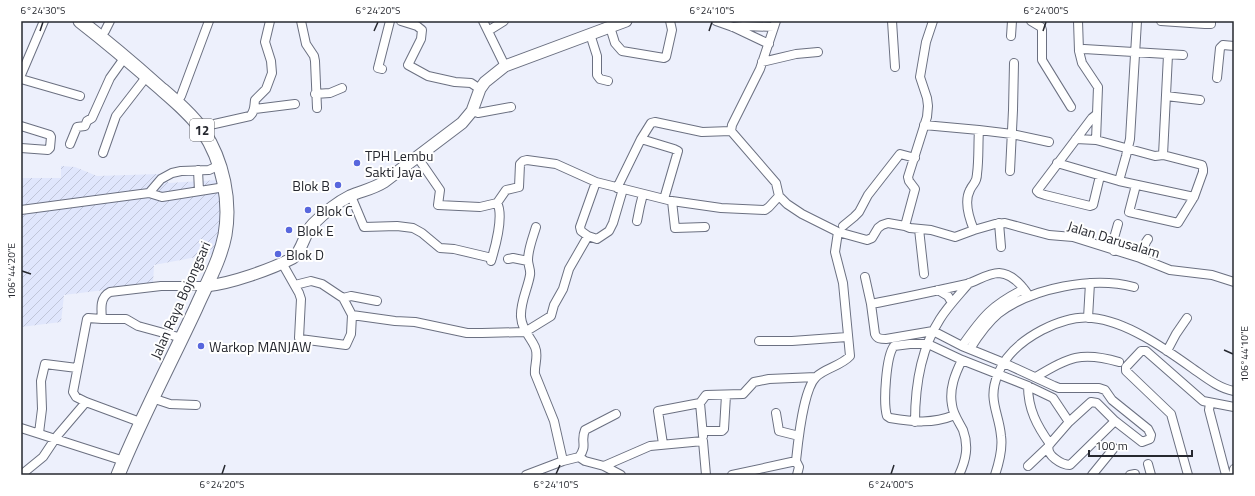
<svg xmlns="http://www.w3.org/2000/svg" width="1255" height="496" font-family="'Titillium Web',sans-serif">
<defs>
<pattern id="industrial-furrows" width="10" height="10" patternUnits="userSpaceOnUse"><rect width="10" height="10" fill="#e0e6fc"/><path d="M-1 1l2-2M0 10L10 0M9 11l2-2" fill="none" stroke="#c0c5d8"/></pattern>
</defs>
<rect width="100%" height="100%" fill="#edf0fc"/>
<!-- industrial -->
<path fill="url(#industrial-furrows)" d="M61,166L75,167L97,176L159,174L169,183L217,180L221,202L223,232L218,253L154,265L153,284L64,295L61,322L21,327V178H61Z"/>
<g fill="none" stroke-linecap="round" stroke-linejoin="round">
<defs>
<path id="minor" d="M301,21L306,44L314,56L315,61L317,108
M401,21L417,26L422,30L421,39L408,65L428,76L455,82L471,83L480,89
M483,21L505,66
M716,21L733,27L769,44
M776,21L760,69L732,125L731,131L776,183L779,196L787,204L802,214L838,232L867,240L872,238L878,228L882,225L888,223L905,226L910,228L931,230L955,237L974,230L995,224L1005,223L1049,235L1073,237L1140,258L1170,270L1212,275L1234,282
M892,21L895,67
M1031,21L1041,27L1042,30V60L1071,107
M1078,21L1079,51
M1161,21L1205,24H1211V21
M610,27L615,43L622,51L664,58L666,57L672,30L670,21
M733,27L743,26L774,27
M105,31L110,21
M488,31L504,21
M590,34L597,56V75L600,79L608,81
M1011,36L1012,21
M762,62L796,54L818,52
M382,69L378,68L390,21
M21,75L44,21
M1217,78L1220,48L1223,45L1234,46
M21,79L80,96
M315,94L330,93L342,88
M181,96L209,21
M1166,96L1200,100
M255,109L295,104
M472,111L478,113L511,107
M210,125L250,116C255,111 254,107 255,100L266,89L272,73L271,61L265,42L270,21
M924,125L979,130L1012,134L1049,142
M21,126L50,135L51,137L50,148L48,150L21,148
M641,139L674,149L678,151L664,199
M1076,139L1096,140L1155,156L1163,155
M1096,140L1097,114
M70,144L77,127L85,126L87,121L92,118L110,78L125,57
M103,153L116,116L147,76
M418,158L440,190L438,205L480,207L497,203L506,190L519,187L520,164L523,161L527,160L556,164L596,182L672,201L721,208L765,210L769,207L779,196
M1057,163L1119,181L1194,197
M198,170L199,191
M1010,171L1013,110L1014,63
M1100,176L1093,205L1090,206L1045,195L1039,193L1037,191L1092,118L1097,114L1098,87L1082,63L1079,51L1084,49L1183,55
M1119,181L1126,156L1130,139L1137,21
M1136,185L1129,212L1178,223L1194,197L1203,172V169L1202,165L1163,155L1168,55
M617,188L641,139L651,123L655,122L702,132L731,131
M149,193L161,179L172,173L181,171L209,170L220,165
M351,196L364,227L397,226L413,228L422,233L440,248L454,249L492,258
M672,201L675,228L705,227
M21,210L141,194L149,193L162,197L225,187
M637,221L640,206L643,194
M999,223L1001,247
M843,226L854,217L859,212L868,195L900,154L915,158
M905,226L915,189L909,181L908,177L927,117L928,106L927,98L920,77L926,42L933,21
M536,227C533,237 528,249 528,260C528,265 531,270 530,275C528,288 520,302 521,317C522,330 530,336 535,347C539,356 534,365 535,374L554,421L563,461
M919,229L924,274
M974,230C969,218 964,201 970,190C973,183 977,183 977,174C979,159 978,144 979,130
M588,236L581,231L580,227L596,182
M1114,251V238L1118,224
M1140,258L1146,242L1148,239
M508,259L513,258L528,261
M491,261C495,248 504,215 497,203
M282,263L299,293L301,299L299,338L300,339L346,345L351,334L352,315L395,321L415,322L467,333H482L525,332L551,316L554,305L563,289L569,269L588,236L597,239L609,231L613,223L623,189
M865,277L871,304
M295,285L311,281L322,284L343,298L352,315
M938,290L948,296L952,303
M1029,296C1022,285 1013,274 999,273C988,273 977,281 967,284C935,291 903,298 871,304L875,334C877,339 881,339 886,339L933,331L962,346L1004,363L1054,386L1059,388H1099L1105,390L1112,400L1148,429L1151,435L1150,439L1142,442L1115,421L1097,403L1091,402L1069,422L1049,445C1045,455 1062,465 1070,465L1115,421
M343,298L351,296L377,301
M1088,318L1090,283
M102,319H126L138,326L182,338
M759,341H792L847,337
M962,346C983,316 992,305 1024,289
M970,349C978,336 987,323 999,313C1032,288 1093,276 1134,287
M1167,351L1176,334L1187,318
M1036,377C1068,357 1082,351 1119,362
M1028,386C1028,409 1037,426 1050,444
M158,400L170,404L196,405
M700,403L703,436
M1210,403L1209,410L1226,475
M776,413L779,431L799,436
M955,415C932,424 914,422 890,418L887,416C883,403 886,356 894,346L910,344H928L962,360L1028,386L1053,398L1069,422
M140,422L86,402L76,397L73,392L87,319L88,318L102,319C101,308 100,297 110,292L161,286H206
M915,422C915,386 920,350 940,319C948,306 959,295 969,283
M21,428L124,461
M703,431H722L724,429L726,395
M39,433L42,409L41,381L45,364L77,368
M663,444L658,411L700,403L706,395L743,394L754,382L769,379L816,377
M579,457C588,445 580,442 585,430L616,414
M796,461L799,467L797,475
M1148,464L1151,475
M604,466L650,446L703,441L706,475
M1028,466L1047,448
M21,475L43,457L57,436L86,402
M526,475L563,461L579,457L585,461L604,466L621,475
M732,475L796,461C798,442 803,390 816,377C825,368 841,366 850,356L843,283L835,252L838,232
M959,475C966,460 969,446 963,430C959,422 953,414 952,405C949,389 955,374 962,360
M995,475C999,463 1003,449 1001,436C999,412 987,400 998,374C1006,353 1023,340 1042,330C1056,323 1076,316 1092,318C1126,321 1164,348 1192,368C1205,377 1218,388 1234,391
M1092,475L1114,448
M1130,475L1135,474
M1188,475L1171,414L1126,371V367L1141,351H1146L1203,401L1234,407
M1233,475L1234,469"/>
<path id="secondary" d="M206,286C230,284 272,269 293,258C303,250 304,233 313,224C324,213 336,203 350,196C361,191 373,189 384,182L462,123L472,111L480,89L485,82L505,66L626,21"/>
<path id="trunk" d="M80,21C107,42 133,64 159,87C174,100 191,114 203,131C223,161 231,201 225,235C220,261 206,285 196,308C170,364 141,418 118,475"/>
</defs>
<!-- minor casing -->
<use href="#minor" stroke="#6b7081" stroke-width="10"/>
<!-- secondary casing -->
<use href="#secondary" stroke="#6b7081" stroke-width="13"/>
<!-- trunk casing -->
<use href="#trunk" stroke="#6b7081" stroke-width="15"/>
<!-- minor -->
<use href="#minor" stroke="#fff" stroke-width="8"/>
<!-- secondary -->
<use href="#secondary" stroke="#fff" stroke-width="11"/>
<!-- trunk -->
<use href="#trunk" stroke="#fff" stroke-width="13"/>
</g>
<!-- ticks -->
<path fill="none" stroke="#26282f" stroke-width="1.5" d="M40,31L43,22M374,31L378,22M709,31L712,22M1043,31L1046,22M22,271L31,274M1224,350L1233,354M222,474L225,465M556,474L560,465M891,474L894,465"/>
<!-- markers -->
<g fill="#5867dd" stroke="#fff" stroke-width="1.5">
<circle cx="357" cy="163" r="4"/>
<circle cx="338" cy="185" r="4"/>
<circle cx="308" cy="210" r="4"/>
<circle cx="289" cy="230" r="4"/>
<circle cx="278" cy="254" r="4"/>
<circle cx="201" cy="346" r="4"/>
</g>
<g text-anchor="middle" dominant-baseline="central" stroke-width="4" stroke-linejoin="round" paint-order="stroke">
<!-- shield labels -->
<rect fill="#fff" stroke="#67686d" stroke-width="1" x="190" y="119" width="24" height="22" rx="3"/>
<g font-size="13" font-weight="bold" fill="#26282f">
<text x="202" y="130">12</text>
</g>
<!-- poi labels -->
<g font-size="14" fill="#26282f" stroke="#fff" text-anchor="start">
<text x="365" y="155">TPH Lembu<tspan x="365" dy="16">Sakti Jaya</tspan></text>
<text x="330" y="185" text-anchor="end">Blok B</text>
<text x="316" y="210">Blok C</text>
<text x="297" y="230">Blok E</text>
<text x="286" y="254">Blok D</text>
<text x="209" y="346">Warkop MANJAW</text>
</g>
<!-- street labels -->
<g font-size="14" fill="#26282f" stroke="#fff">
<text transform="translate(1114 239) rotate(17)">Jalan Darusalam</text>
<text transform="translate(180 300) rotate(-66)">Jalan Raya Bojongsari</text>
</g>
</g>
<!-- border -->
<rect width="1255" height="496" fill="none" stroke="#ffffff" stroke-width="44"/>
<!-- scale -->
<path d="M1089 450v6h103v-6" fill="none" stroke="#26282f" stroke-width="2"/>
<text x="1095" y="450" font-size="12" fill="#26282f" stroke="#ffffff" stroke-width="3" paint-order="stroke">100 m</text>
<rect x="22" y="22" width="1211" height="452" fill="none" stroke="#26282f" stroke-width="1.5"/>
<g font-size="10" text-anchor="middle" fill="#26282f">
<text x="43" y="14">6°24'30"S</text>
<text x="378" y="14">6°24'20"S</text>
<text x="712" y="14">6°24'10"S</text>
<text x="1046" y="14">6°24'00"S</text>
<text transform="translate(11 271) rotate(-90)" y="4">106°44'20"E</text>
<text transform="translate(1244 354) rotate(-90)" y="4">106°44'10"E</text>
<text x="222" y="488">6°24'20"S</text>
<text x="556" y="488">6°24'10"S</text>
<text x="891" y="488">6°24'00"S</text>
</g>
</svg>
